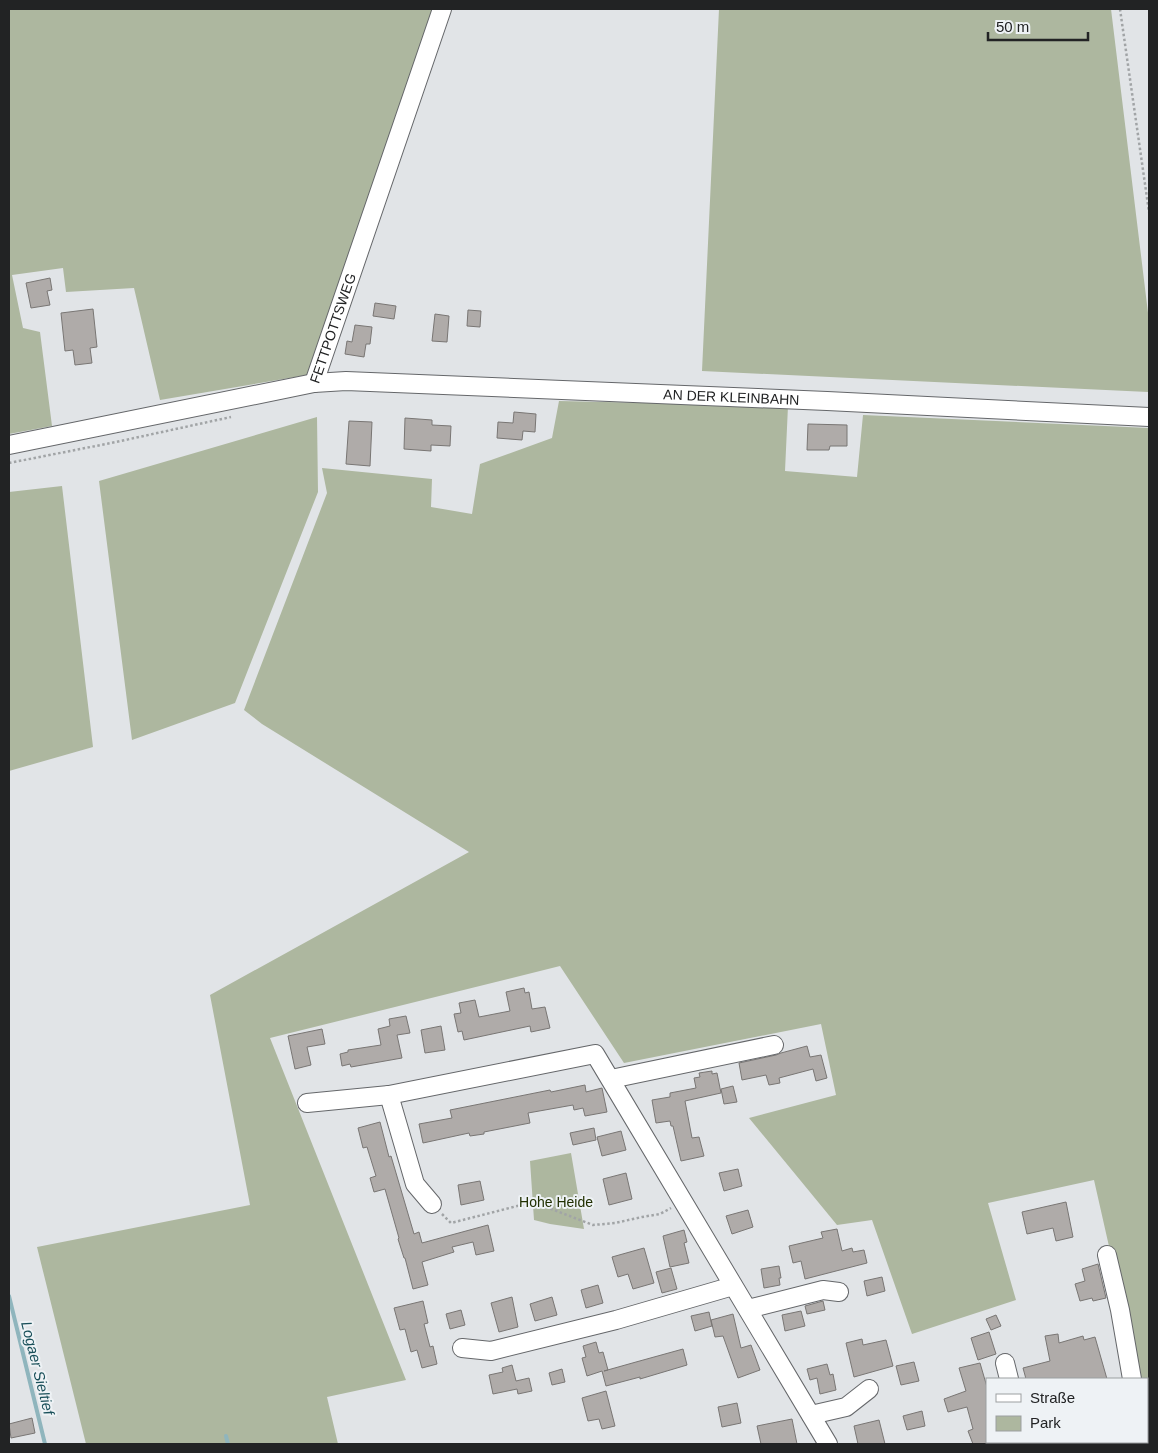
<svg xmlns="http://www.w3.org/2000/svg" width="1158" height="1453" font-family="Arial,sans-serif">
<rect width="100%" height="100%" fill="#e1e4e7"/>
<!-- green -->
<path fill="#adb79f" d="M9,9H434L307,375L160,400L134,288L66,292L63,268L12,275L23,328L40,332L52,426L9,434Z
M719,9H1111L1149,321V389L1148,392L702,371Z
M559,401L788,406L785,471L857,477L863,415L1149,428V1403L1147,1404V1379H1139L1094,1180L988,1203L1016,1300L912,1334L872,1220L837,1225L749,1118L836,1095L821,1024L624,1063L560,966L270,1038L406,1380L327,1397L338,1444H86L37,1247L250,1205L210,995L469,852L262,724L244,710L327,493L322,468L432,479L431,507L472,514L480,464L552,438Z
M317,417L318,492L235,703L132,740L99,481Z
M62,486L93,747L9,771V492Z
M571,1153L584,1229L550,1224L534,1220L530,1161Z"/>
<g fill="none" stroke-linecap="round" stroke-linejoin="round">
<!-- stream -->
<path stroke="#8fb5bd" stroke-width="4" d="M9,1296L45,1444
M226,1436L228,1444"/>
</g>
<!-- building -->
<path fill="#afaba9" stroke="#797674" d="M50,278L52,290L47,291L50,305L31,308L26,283Z
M375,303L396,306L394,319L373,316Z
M93,309L97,347L90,348L92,363L75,365L73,350L65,351L61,313Z
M468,310L481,311L480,327L467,326Z
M435,314L449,316L447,342L432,341Z
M355,325L372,327L370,344H366L364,357L345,354L347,341L352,342Z
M514,412L536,414L535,432L523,431L522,440L497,438L498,422L513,423Z
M405,418L432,420V425L451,426L450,446L431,445V451L404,449Z
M349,421L372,422L370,466L346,464Z
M808,424L847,425V446H830L829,450H807Z
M524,988L525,993L529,992L532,1009L545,1007L550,1028L531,1032L530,1026L464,1040L462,1031L458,1032L454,1014L461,1013L459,1003L475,1000L479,1017L510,1011L506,992Z
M406,1016L410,1033L397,1035L402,1058L351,1067L350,1064L342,1066L340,1054L348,1052V1050L381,1045L378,1029L390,1026L389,1019Z
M441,1026L445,1050L425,1053L421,1030Z
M322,1029L325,1044L307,1047L311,1065L295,1069L288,1036Z
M807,1046L810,1057L821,1055L827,1078L816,1081L813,1069L779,1078L780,1083L769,1085L766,1075L742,1080L739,1063L776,1055L781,1053Z
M712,1071V1074L717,1073L721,1093L685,1101L692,1138L699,1137L704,1156L681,1161L673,1126H671L670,1121L656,1123L652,1100L670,1097V1093L696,1088L694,1078L700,1077L699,1073Z
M585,1085L586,1092L602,1088L607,1112L585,1116L583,1108L574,1110L573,1105L528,1113L530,1123L484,1132V1134L470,1136L469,1133L423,1143L419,1124L452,1118L450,1110L550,1090L551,1092Z
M733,1086L737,1102L724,1104L721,1089Z
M380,1122L389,1157L391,1156L414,1234L419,1232L422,1243L488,1225L494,1251L476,1255L473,1242L452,1247L454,1252L422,1262L428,1285L413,1289L405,1258H404L398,1239L399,1238L385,1189L374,1192L370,1178L376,1176L367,1147L363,1148L358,1128Z
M594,1128L596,1140L573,1145L570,1133Z
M621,1131L626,1150L602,1156L597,1137Z
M738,1169L742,1186L724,1191L719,1173Z
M626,1173L632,1199L609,1205L603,1179Z
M480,1181L484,1200L461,1205L458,1185Z
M1066,1202L1073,1237L1056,1241L1053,1228L1027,1234L1022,1212Z
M748,1210L753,1227L732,1234L726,1216Z
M837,1229L842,1251L852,1248L853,1252L864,1250L867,1263L805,1279L801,1261L793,1263L789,1246L823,1238L821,1232Z
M684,1230L687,1242L684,1243L689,1263L670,1267L663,1236Z
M644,1248L654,1283L633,1289L628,1274L618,1277L612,1257Z
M1098,1264L1106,1298L1093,1301L1092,1298L1080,1301L1075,1284L1085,1281L1082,1269Z
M779,1266L781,1278H779L780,1285L764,1288L761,1269Z
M671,1268L677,1289L662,1293L656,1272Z
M882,1277L885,1291L867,1296L864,1281Z
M598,1285L603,1303L586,1308L581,1290Z
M512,1297L518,1327L499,1332L491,1303Z
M552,1297L557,1315L535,1321L530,1304Z
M423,1301L428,1323L424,1324L430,1347L433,1346L437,1364L422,1368L417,1350L411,1352L405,1329L400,1330L394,1308Z
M823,1301L825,1310L807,1314L805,1306Z
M461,1310L465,1325L450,1329L446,1314Z
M801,1311L805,1326L785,1331L782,1315Z
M709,1312L712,1326L695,1331L691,1316Z
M733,1314L741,1348L751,1345L760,1370L738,1378L723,1336L715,1337L711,1320Z
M996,1315L1001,1326L991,1330L986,1319Z
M989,1332L996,1354L978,1360L971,1338Z
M1058,1334L1059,1343L1083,1336L1084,1340L1095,1337L1107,1379H1026L1023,1368L1050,1361L1045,1336Z
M862,1339L863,1345L886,1340L893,1366L854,1377L846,1343Z
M596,1342L599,1353L603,1352L608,1370L604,1371L636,1362L683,1349L687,1365L640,1379V1377L606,1386L602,1371L587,1376L582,1358L586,1357L583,1346Z
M914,1362L919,1381L901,1385L896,1366Z
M980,1363L987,1387V1444H973L968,1431L973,1429L967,1407L948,1412L944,1399L966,1391L959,1368Z
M827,1364L830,1375L833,1374L836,1390L820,1394L817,1378L810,1380L807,1369Z
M512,1365L516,1381L529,1378L532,1391L518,1394L517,1389L493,1394L489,1375L503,1372L502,1368Z
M562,1369L565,1382L552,1385L549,1373Z
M606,1391L615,1426L602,1429L599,1419L588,1421L582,1398Z
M737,1403L741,1423L722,1427L718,1407Z
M922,1411L925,1426L907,1430L903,1416Z
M32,1418L35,1433L11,1438L9,1424Z
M792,1419L797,1444H761L757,1426Z
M879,1420L885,1444H858L854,1426Z"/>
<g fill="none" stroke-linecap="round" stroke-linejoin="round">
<defs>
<g id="minor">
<path id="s1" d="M314,383L442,9"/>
<path id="s2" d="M9,445L314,383L346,381L827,401L1149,417"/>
<path d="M611,1079L774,1045"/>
<path d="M389,1095L415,1184L432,1204"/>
<path d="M307,1103L389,1095L595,1054L828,1444"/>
<path d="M1107,1255L1120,1310L1132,1379"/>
<path d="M748,1309L823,1290L839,1292"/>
<path d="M462,1348L491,1351L616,1320L733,1286"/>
<path d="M1005,1363L1009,1379"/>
<path d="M811,1415L846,1407L869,1389"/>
<path d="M1147,1425L1149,1423"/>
<path d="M1026,1442V1444"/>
<path d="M1122,1442L1123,1444"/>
<path d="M1090,1444L1100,1442"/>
</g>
</defs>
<!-- minor casing -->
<use href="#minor" stroke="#65676a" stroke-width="20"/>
<!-- path -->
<path stroke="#a1a4a6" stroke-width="2.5" stroke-dasharray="2.5 2.5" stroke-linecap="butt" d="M1120,9L1149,212
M9,463L116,442L231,417
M442,1214L451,1223L521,1205H541L593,1225L615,1223L642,1217L660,1214L671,1208"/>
<!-- minor -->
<use href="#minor" stroke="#fff" stroke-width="18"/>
</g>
<g text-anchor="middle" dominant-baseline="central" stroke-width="4" stroke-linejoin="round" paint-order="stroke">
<!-- street labels -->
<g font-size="14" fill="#222324" stroke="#eef2f5">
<text stroke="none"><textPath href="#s1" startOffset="58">FETTPOTTSWEG</textPath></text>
<text stroke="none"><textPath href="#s2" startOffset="729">AN DER KLEINBAHN</textPath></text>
</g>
<!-- park labels -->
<g font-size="14" fill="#202f00" stroke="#eef2f5">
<text x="556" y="1202">Hohe Heide</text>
</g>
<!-- water labels -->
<g font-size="15" font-style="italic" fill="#1a505a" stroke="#eef2f5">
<text transform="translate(38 1368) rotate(76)">Logaer Sieltief</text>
</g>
</g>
<!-- border -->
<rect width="1158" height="1453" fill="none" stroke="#222324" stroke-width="20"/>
<!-- legend -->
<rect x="986" y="1378" width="162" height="65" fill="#eef2f5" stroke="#9c9fa1"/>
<rect x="996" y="1394" width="25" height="8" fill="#ffffff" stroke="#9c9fa1"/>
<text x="1030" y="1403" font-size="15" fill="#222324">Straße</text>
<rect x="996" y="1416" width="25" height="15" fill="#adb79f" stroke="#9c9fa1"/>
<text x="1030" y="1428" font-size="15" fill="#222324">Park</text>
<!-- scale -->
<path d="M988 32v8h100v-8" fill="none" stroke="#222324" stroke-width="2.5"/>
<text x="996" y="32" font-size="15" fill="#222324" stroke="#eef2f5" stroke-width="4" paint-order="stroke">50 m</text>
</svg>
